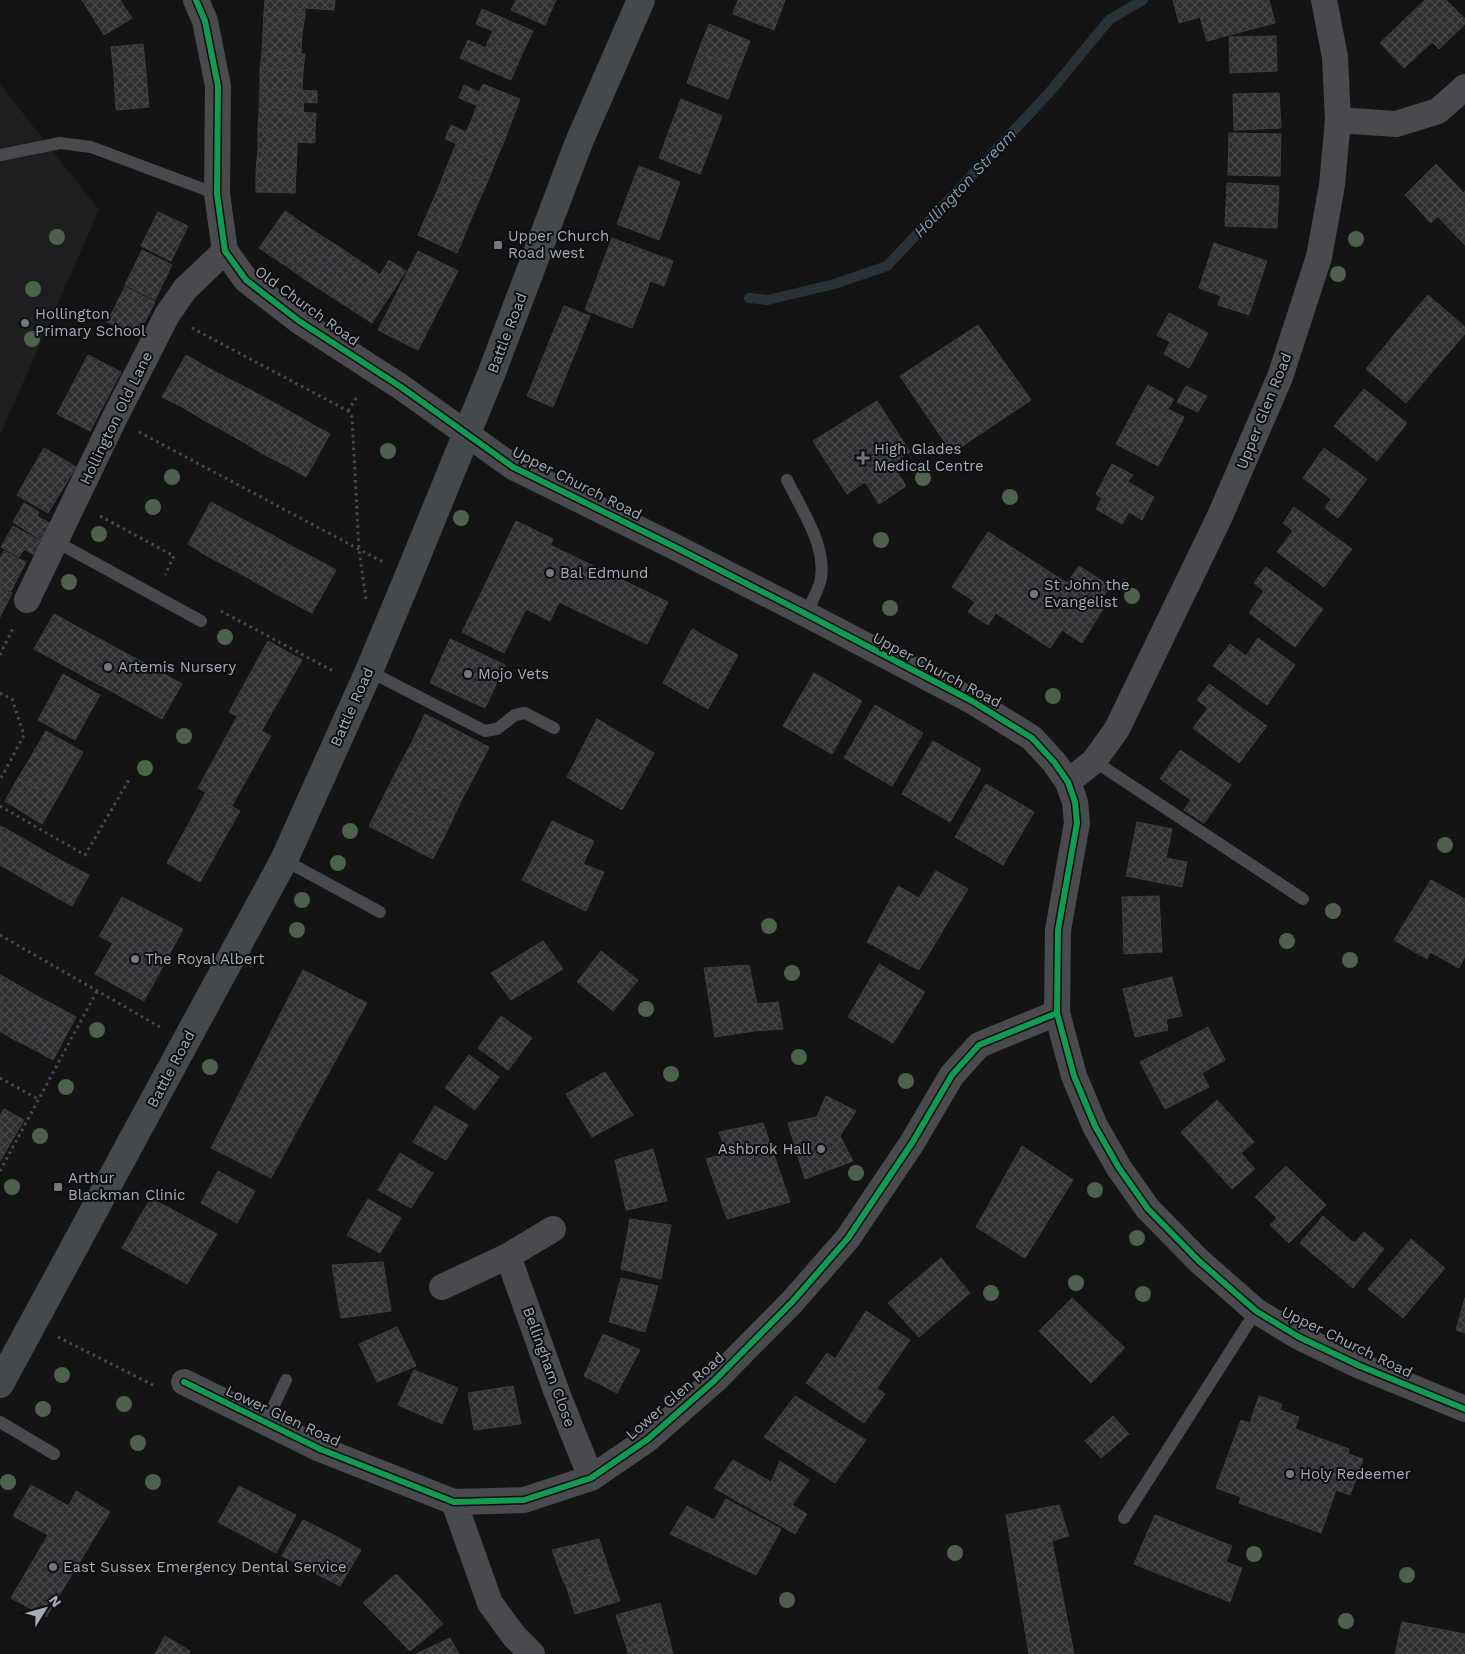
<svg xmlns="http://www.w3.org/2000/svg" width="1465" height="1654" font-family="'Work Sans',sans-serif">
<defs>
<pattern id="building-cross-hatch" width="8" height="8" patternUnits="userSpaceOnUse" patternTransform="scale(1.25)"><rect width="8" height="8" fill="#2e2e30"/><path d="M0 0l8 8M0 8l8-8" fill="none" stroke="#494a4c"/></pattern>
</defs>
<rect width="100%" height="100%" fill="#141414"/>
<!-- built -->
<path fill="#1e1e20" d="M0,84L99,210L0,435Z"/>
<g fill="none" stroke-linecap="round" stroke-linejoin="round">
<!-- stream -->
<path stroke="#293337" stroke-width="10" d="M749,298L768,300L834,284L887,266L1049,93L1109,20L1143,0"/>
</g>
<!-- building -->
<path fill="url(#building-cross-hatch)" stroke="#3c3e40" d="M82,0H120L132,18L104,35Z
M265,0H335L334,10L305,8V15L264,12Z
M516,0H556L545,25L511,10Z
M738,0H785L774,30L733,14Z
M1173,0H1269L1275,23L1207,41L1200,17L1179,23Z
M1425,0H1446L1465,19V24L1439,49L1432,42L1404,68L1380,43Z
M482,9L533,31L521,56L488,41L493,31L476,24Z
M264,12L305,15L302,34L263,31Z
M709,24L750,41L739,69L698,52Z
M263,31L302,34L301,54L262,52Z
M1276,36L1277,71L1230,73L1229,37Z
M468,40L486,48L488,41L521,56L511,80L460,58Z
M143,44L146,73L114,76L111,47Z
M262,52L305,54L303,71L260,69Z
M698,52L739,69L728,99L687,83Z
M260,69L303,71L302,90L260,88Z
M146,73L149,107L116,110L114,76Z
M483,84L520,99L512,120L459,98L464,85L479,92Z
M260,88L317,91V103L304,102L303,114L259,111Z
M1279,93L1281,128L1234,130L1233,94Z
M681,99L722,116L712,143L670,128Z
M477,106L512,120L505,139L470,124Z
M259,111L316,113L315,132L258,130Z
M470,124L505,139L496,160L445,139L451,125L466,132Z
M670,128L712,143L700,174L659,158Z
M258,130L315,132V143L297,142V152L258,150Z
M1229,133L1281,134L1280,176L1228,175Z
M456,144L496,160L487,183L447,166Z
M258,150L297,152L296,171L256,170Z
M1436,164L1463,192L1431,223L1405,195Z
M447,166L487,183L477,205L438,189Z
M639,166L680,182L670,210L628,194Z
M256,170L296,171L295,193L256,192Z
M1227,183L1279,186L1277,228L1225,226Z
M438,189L477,205L467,229L428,212Z
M1465,191V245L1438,217Z
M628,194L670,210L659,240L617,224Z
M285,211L317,233L292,270L259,248Z
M158,212L188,226L171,261L141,246Z
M428,212L467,229L457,253L418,235Z
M317,233L338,246L312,284L292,270Z
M612,238L673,261L664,286L650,281L646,293L598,275Z
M1214,243L1267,261L1249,315L1218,305L1221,296L1199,288Z
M338,246L357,259L332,297L312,284Z
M142,250L172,265L155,300L125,285Z
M418,251L458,271L418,350L378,330Z
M357,259L376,272L352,310L332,297Z
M389,260L406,271L372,323L352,310L376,272L380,275Z
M598,275L646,293L632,328L585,310Z
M125,287L155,302L137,337L107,322Z
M1428,295L1465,327V334L1438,365L1397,331Z
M564,306L590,316L553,407L527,396Z
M1169,313L1208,333L1189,368L1164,354L1170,342L1157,335Z
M978,325L1031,400L952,453L900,376Z
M1397,331L1438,365L1406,403L1366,369Z
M88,355L121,372L90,431L57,414Z
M186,355L205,366L182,407L162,397Z
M205,366L225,377L202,419L182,407Z
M225,377L247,388L224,431L202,419Z
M1148,385L1174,399L1168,409L1184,417L1174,437L1132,414Z
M1186,386L1207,396L1198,412L1177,402Z
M247,388L267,399L243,442L224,431Z
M1364,389L1407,423L1377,461L1334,426Z
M267,399L289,411L265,455L243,442Z
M877,401L910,452L892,464L906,486L879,504L865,482L847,494L813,441Z
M289,411L310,423L287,466L265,455Z
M1132,414L1174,437L1158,466L1116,444Z
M310,423L330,434L306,477L287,466Z
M44,448L76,467L48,513L17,495Z
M1324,448L1367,479L1338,518L1325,508L1331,499L1303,478Z
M1112,464L1133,475L1128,482L1154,497L1142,520L1129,512L1122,524L1096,509L1102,498L1096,494Z
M211,502L231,513L207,556L188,544Z
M24,503L39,512L37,516L51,524L41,540L13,522Z
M1294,507L1352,549L1324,587L1277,552L1293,531L1283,523Z
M231,513L253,525L230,568L207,556Z
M516,521L553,539L550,545L668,602L647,644L559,602L550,621L526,609L504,653L462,632Z
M253,525L274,536L250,579L230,568Z
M13,526L42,542L35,555L24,549L19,557L1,547Z
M988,532L1067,583L1079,566L1110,586L1098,605L1103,609L1082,643L1062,630L1050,648L996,613L988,625L968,612L975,602L952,587Z
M274,536L295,548L271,591L250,579Z
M295,548L316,559L293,603L271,591Z
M4,551L26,562L11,591L0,586V559Z
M316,559L336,570L312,613L293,603Z
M1266,567L1323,609L1295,647L1249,613L1264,591L1254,583Z
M0,587L12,593L0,617Z
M54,614L182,684L162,719L34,649Z
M692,629L738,655L708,709L663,683Z
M1258,638L1295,665L1267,705L1213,666L1230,644L1246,656Z
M450,639L505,665L485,708L430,683Z
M268,641L302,660L262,730L229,712Z
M814,673L862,701L832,754L783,726Z
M63,674L100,695L87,718L50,698Z
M1209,684L1267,726L1239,763L1193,728L1208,708L1197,700Z
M50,698L87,718L75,740L38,720Z
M875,705L923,733L892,786L844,758Z
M425,714L489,747L476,773L412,742Z
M237,717L271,736L231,807L198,788Z
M597,719L654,753L622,810L567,777Z
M46,731L83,752L69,777L32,755Z
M933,741L981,769L950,822L902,794Z
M412,742L476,773L461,801L398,768Z
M1180,750L1231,785L1204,823L1184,810L1191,800L1160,779Z
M32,755L69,777L56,800L18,778Z
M398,768L461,801L448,829L384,796Z
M18,778L56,800L42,824L5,801Z
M986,784L1034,812L1003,865L955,837Z
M206,792L240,811L200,882L167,863Z
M384,796L448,829L433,859L369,826Z
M552,821L594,841L583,864L604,872L586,911L522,880Z
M1137,822L1172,829L1166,858L1187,862L1182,887L1126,876Z
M0,826L10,831L0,848Z
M10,831L36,846L19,876L0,865V848Z
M36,846L62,861L45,891L19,876Z
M62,861L89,875L72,906L45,891Z
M936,871L968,889L919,970L867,942L898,886L919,898Z
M1431,880L1465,899V956L1459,968L1430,952L1427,959L1394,940Z
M1159,896L1162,952L1124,954L1122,897Z
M122,897L183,929L144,1001L95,974L113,943L99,936Z
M543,941L563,969L511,1000L491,973Z
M601,951L638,980L613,1011L577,982Z
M879,964L925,992L893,1043L848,1017Z
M749,965L757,1004L778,1002L783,1029L754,1031L715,1037L704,968Z
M303,970L367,1003L271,1178L211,1148Z
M0,975L13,982L0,1005Z
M1172,977L1182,1016L1166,1019L1168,1030L1135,1037L1123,989Z
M13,982L35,995L11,1038L0,1031V1005Z
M35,995L56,1006L33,1049L11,1038Z
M56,1006L76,1017L53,1060L33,1049Z
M501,1016L532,1038L508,1070L478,1048Z
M1208,1027L1225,1060L1202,1073L1209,1087L1165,1109L1140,1062Z
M469,1055L499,1077L475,1110L445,1088Z
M605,1072L633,1115L592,1137L566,1094Z
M826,1096L856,1111L840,1136L853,1161L805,1179L788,1123L817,1117Z
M1217,1100L1254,1142L1241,1153L1255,1169L1232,1189L1181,1132Z
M435,1106L468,1125L446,1160L413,1142Z
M4,1109L24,1120L0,1161V1116Z
M763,1123L790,1202L727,1219L706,1159L727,1153L719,1132Z
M1022,1146L1073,1180L1025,1258L976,1227Z
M653,1149L667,1201L626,1210L615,1160Z
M400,1153L433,1173L411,1208L378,1190Z
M1286,1166L1326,1205L1289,1243L1270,1225L1277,1218L1255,1197Z
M218,1171L255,1191L237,1223L201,1203Z
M151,1198L217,1234L202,1259L136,1223Z
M368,1199L401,1218L380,1253L347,1235Z
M1323,1216L1354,1243L1364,1232L1384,1249L1353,1288L1300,1243Z
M630,1219L671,1225L661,1279L621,1269Z
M136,1223L202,1259L187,1284L122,1248Z
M1411,1239L1445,1268L1403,1318L1368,1289Z
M941,1258L970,1293L919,1337L888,1303Z
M383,1262L391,1311L341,1318L332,1265Z
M621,1278L658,1286L645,1332L609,1322Z
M1072,1298L1125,1348L1091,1383L1039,1331Z
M1465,1298V1333L1456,1330Z
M866,1311L910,1340L877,1388L835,1359Z
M397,1327L416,1366L377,1382L359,1344Z
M603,1334L640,1350L617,1393L584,1376Z
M827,1353L885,1394L864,1423L806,1383Z
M414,1370L458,1388L442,1424L398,1405Z
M513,1386L521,1424L474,1430L468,1393Z
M795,1396L866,1440L835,1483L764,1437Z
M1259,1396L1282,1404L1280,1410L1299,1417L1295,1429L1349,1449L1348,1454L1363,1459L1350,1495L1336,1490L1321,1533L1239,1503L1241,1497L1216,1488L1241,1420L1250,1423Z
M1113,1416L1129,1434L1101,1458L1085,1441Z
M733,1460L771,1482L780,1461L809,1480L792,1505L807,1514L795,1534L714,1488Z
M31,1485L69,1506L76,1491L110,1512L46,1617L11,1598L48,1535L13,1516Z
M239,1486L266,1500L246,1537L218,1522Z
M726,1499L781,1529L756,1575L670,1534L687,1506L714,1520Z
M266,1500L296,1515L276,1553L246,1537Z
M1059,1505L1069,1536L1052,1541L1074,1654H1029L1006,1515Z
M1155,1515L1232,1546L1226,1562L1242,1568L1230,1602L1134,1564Z
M303,1520L330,1533L309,1570L282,1556Z
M330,1533L361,1550L340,1586L309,1570Z
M599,1539L609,1570L564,1583L552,1550Z
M609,1570L620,1601L575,1614L565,1582Z
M396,1574L420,1598L386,1626L363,1603Z
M420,1598L443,1624L410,1651L386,1626Z
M660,1603L669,1638L627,1649L616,1615Z
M1402,1622L1465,1634V1654H1395Z
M165,1636L190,1651L189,1654H155Z
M450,1638L459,1654H416Z
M669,1638L673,1654H628L627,1649Z"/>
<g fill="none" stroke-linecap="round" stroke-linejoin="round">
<!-- path -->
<path stroke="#4a4b4f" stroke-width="3" stroke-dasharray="2.5 4" stroke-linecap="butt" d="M192,328L348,411L352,417L359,550L366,599
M348,411L358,395
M139,432L383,562
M100,516L174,556L165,575
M221,611L335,672
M0,655L14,626
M0,693L12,699L24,735L0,780
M0,806L85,855L130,778
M0,935L160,1027
M0,1078L38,1099
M0,1171L97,991
M58,1337L155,1386"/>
<!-- lane -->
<path stroke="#484a4d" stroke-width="12" d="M0,155L60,143L91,147L217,194
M787,480C801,509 826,544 821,578C820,588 810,604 806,614
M55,541L201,621
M369,671L485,731L497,729L515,715L525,713L554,728
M1094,761L1303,899
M284,860L380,912
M0,1422L54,1454
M266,1422L286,1380
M1124,1518L1256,1311"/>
<!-- street -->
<path stroke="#484a4d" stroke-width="26" d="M196,0L205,21L218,86L217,194L225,251L246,280L299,321L401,387L513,467L673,546L806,614L972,701L1032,738L1054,762L1068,782L1075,802L1077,823L1058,930L1057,1013L1074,1076L1095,1126L1119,1168L1148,1209L1199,1261L1256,1311L1299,1337L1360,1366L1465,1409
M1338,120L1396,124L1438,111L1465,87
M27,600L114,419L167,315L185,289L225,251
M1068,782L1094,761L1117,729L1220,516L1280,377L1319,257L1332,185L1338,120L1335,57L1324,0
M508,1256L557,1393L591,1478
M442,1287L508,1256L553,1229
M184,1382L320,1449L454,1502L524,1500L591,1478L648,1439L714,1381L793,1301L848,1238L912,1143L952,1075L979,1045L1057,1013
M454,1502L490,1603L514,1636L532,1654"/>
<!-- secondary -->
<path stroke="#46494b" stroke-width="28" d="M0,1384L284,860L369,671L409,575L492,372L579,142L641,0"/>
<defs>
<path id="cycleway" d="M196,0L205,21L218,86L217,194L225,251L246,280L299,321L401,387L513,467L673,546L806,614L972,701L1032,738L1054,762L1068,782L1075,802L1077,823L1058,930L1057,1013L1074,1076L1095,1126L1119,1168L1148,1209L1199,1261L1256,1311L1299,1337L1360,1366L1465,1409
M184,1382L320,1449L454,1502L524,1500L591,1478L648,1439L714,1381L793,1301L848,1238L912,1143L952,1075L979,1045L1057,1013"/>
</defs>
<!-- cycleway casing -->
<use href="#cycleway" stroke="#0e0e10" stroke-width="9"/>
<!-- cycleway -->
<use href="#cycleway" stroke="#139951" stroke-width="6"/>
</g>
<!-- trees -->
<g fill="#4e614d">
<circle cx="57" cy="237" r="8"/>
<circle cx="1356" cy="239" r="8"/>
<circle cx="1338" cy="274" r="8"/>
<circle cx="33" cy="289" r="8"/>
<circle cx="32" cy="339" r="8"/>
<circle cx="388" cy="451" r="8"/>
<circle cx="172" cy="477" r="8"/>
<circle cx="923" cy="478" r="8"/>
<circle cx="1010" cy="497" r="8"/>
<circle cx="153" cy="507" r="8"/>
<circle cx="461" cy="518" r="8"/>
<circle cx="99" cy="534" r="8"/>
<circle cx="881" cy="540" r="8"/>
<circle cx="69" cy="582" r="8"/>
<circle cx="1132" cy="596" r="8"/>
<circle cx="890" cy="608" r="8"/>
<circle cx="225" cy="637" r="8"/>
<circle cx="1053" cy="696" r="8"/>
<circle cx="184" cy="736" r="8"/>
<circle cx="145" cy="768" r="8"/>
<circle cx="350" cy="831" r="8"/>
<circle cx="1445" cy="845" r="8"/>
<circle cx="338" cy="863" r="8"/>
<circle cx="302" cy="900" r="8"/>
<circle cx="1333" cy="911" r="8"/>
<circle cx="769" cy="926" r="8"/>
<circle cx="297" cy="930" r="8"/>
<circle cx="1287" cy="941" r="8"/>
<circle cx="1350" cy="960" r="8"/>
<circle cx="792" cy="973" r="8"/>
<circle cx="646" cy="1009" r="8"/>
<circle cx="97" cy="1030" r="8"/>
<circle cx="799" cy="1057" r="8"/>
<circle cx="210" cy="1067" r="8"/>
<circle cx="671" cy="1074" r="8"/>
<circle cx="906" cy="1081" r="8"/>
<circle cx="66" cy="1087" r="8"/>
<circle cx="40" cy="1136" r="8"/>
<circle cx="856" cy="1173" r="8"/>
<circle cx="12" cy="1187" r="8"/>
<circle cx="1095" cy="1190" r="8"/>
<circle cx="1137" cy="1238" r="8"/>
<circle cx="1076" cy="1283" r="8"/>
<circle cx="991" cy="1293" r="8"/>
<circle cx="1143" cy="1294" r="8"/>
<circle cx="62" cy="1375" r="8"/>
<circle cx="124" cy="1404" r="8"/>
<circle cx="43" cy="1409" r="8"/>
<circle cx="138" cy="1443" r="8"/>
<circle cx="8" cy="1482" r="8"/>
<circle cx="153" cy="1482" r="8"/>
<circle cx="955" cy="1553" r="8"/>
<circle cx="1254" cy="1554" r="8"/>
<circle cx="1407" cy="1575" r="8"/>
<circle cx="787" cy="1600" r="8"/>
<circle cx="1346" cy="1621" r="8"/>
</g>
<!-- markers -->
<g fill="#72777d" stroke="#0e0e10" stroke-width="2">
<rect x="493" y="240" width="10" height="10" rx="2.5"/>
<circle cx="25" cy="323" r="5"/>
<path d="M860.5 450.5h5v5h5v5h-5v5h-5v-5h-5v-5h5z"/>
<circle cx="550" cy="573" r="5"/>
<circle cx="1034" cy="594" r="5"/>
<circle cx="108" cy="667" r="5"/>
<circle cx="468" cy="674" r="5"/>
<circle cx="135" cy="959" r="5"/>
<circle cx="821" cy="1149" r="5"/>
<rect x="53" y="1182" width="10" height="10" rx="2.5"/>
<circle cx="1290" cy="1474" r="5"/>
<circle cx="53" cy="1567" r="5"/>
</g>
<g text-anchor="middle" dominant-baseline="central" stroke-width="4" stroke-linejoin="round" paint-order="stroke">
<!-- poi labels -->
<g font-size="15" fill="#a4acb5" stroke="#0e0e10" text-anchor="start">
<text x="508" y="236">Upper Church<tspan x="508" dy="17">Road west</tspan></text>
<text x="35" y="314">Hollington<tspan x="35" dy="17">Primary School</tspan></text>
<text x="874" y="449">High Glades<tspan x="874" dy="17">Medical Centre</tspan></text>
<text x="560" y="573">Bal Edmund</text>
<text x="1044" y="585">St John the<tspan x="1044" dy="17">Evangelist</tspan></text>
<text x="118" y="667">Artemis Nursery</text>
<text x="478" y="674">Mojo Vets</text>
<text x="145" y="959">The Royal Albert</text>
<text x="811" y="1149" text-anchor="end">Ashbrok Hall</text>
<text x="68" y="1178">Arthur<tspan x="68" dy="17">Blackman Clinic</tspan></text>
<text x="1300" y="1474">Holy Redeemer</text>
<text x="63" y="1567">East Sussex Emergency Dental Service</text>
</g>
<!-- street labels -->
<g font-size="15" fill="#a4acb5" stroke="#0e0e10">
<text transform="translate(307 306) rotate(36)">Old Church Road</text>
<text transform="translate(507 333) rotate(-69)">Battle Road</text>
<text transform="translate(1264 411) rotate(-68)">Upper Glen Road</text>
<text transform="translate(116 418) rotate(-64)">Hollington Old Lane</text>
<text transform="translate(577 483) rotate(27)">Upper Church Road</text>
<text transform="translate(937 670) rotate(28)">Upper Church Road</text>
<text transform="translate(352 707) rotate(-66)">Battle Road</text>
<text transform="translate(171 1069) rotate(-62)">Battle Road</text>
<text transform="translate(1347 1342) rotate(26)">Upper Church Road</text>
<text transform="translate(549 1367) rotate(70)">Bellingham Close</text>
<text transform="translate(675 1396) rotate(-41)">Lower Glen Road</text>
<text transform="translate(283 1416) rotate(25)">Lower Glen Road</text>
</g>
<!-- water labels -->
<g font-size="16" font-style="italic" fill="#7b9fb1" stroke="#0e0e10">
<text transform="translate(965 183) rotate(-47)">Hollington Stream</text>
</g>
</g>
<!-- north arrow -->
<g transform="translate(45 1609) rotate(53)" stroke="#0e0e10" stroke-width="4" paint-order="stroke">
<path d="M0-4L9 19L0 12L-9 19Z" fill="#a4acb5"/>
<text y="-8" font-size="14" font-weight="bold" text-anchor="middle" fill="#a4acb5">N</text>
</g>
</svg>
